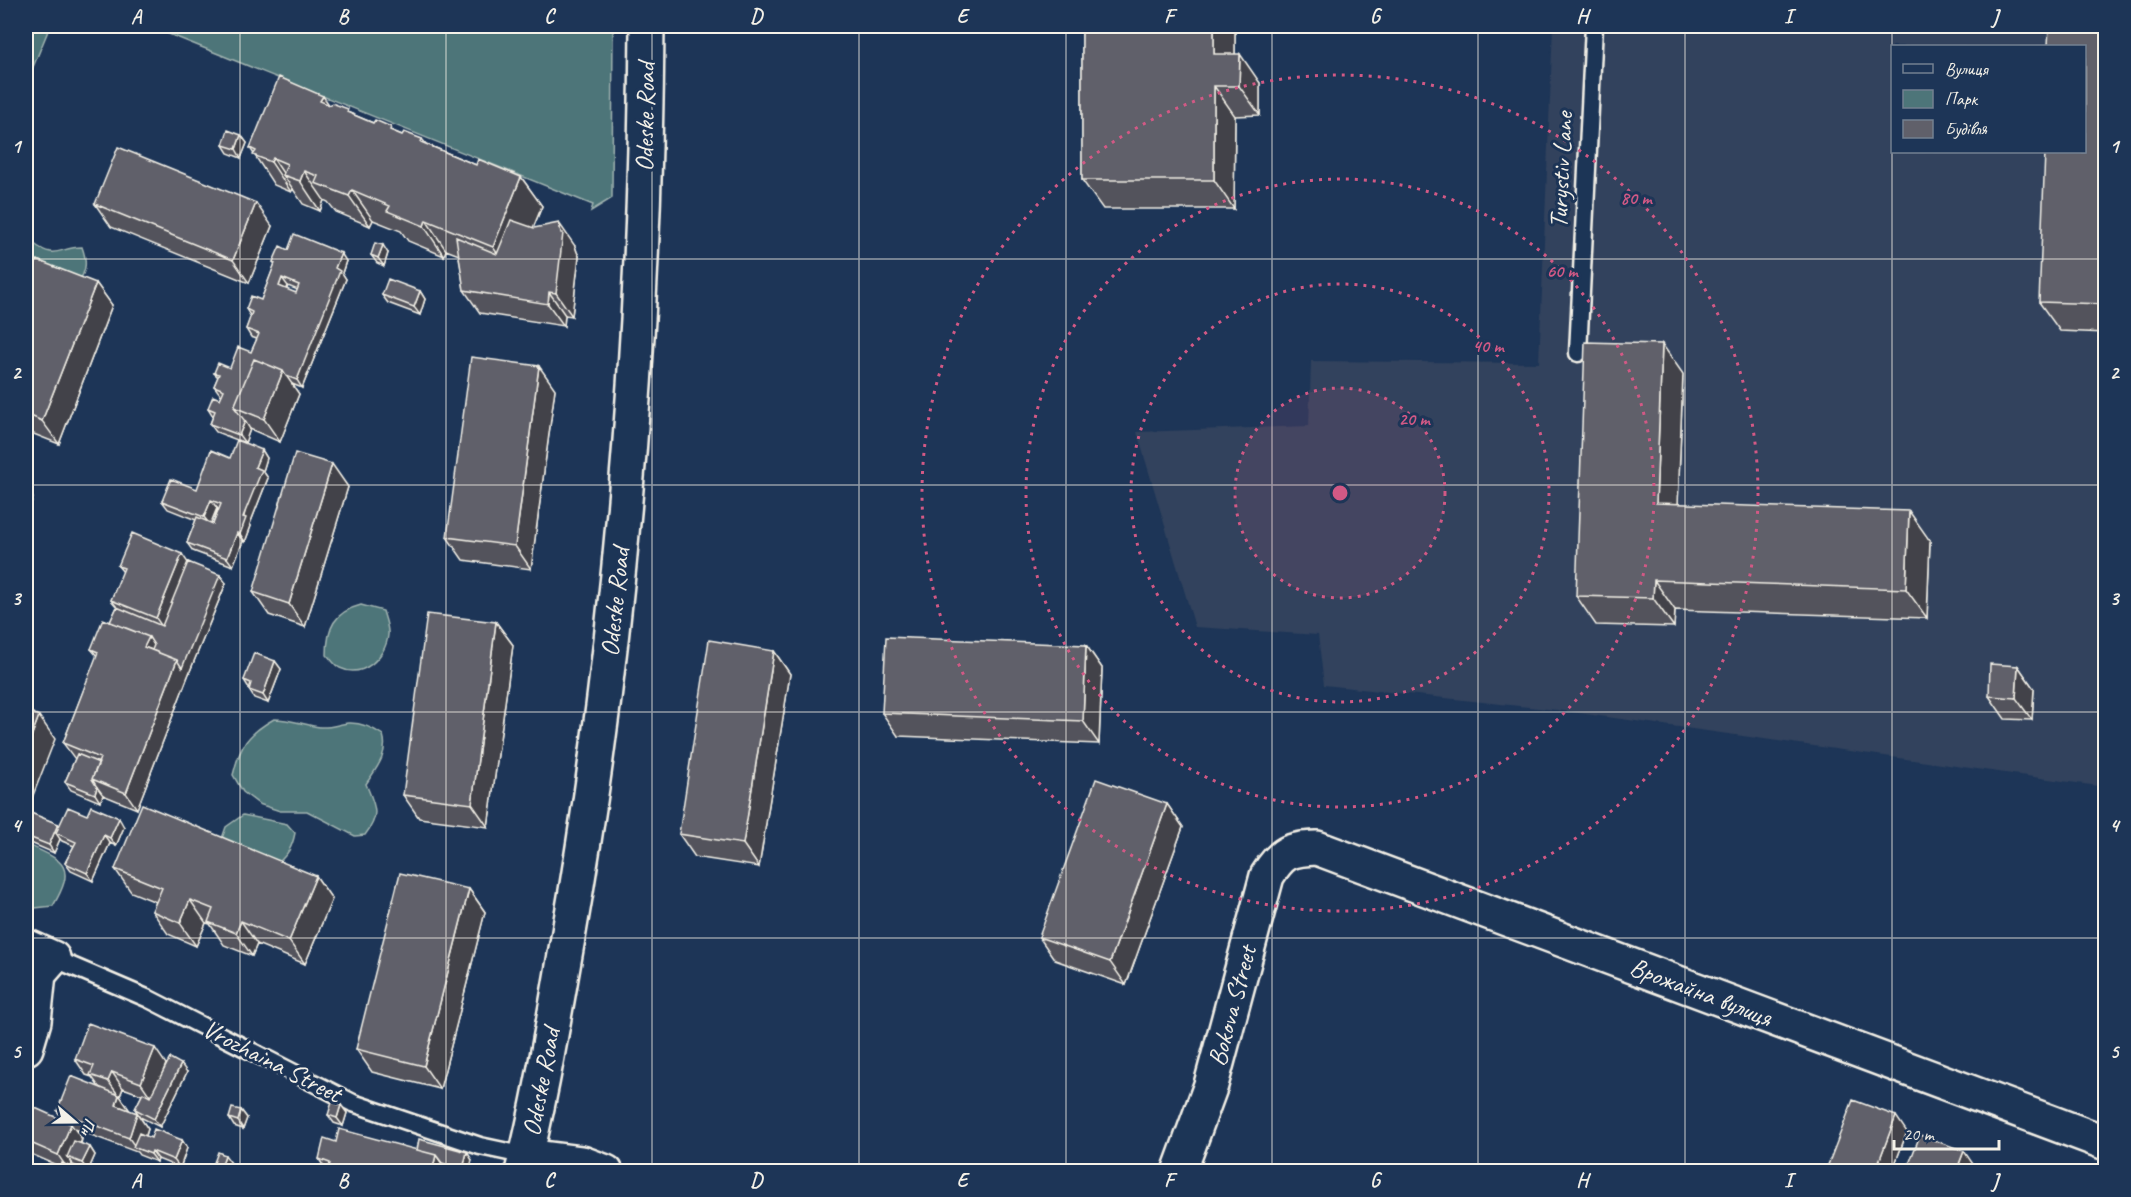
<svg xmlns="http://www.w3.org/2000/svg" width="2131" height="1197" font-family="Caveat,sans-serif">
<rect width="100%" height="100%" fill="#1d3557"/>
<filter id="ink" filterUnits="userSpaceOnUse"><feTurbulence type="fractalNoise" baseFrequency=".0167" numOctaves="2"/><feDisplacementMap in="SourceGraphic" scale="12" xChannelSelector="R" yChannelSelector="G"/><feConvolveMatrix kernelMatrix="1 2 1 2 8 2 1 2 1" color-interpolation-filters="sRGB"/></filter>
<g filter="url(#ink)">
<!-- built -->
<path fill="#31425d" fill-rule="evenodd" d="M1553,26H2105V787L1557,710L1324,685L1318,635L1195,627L1137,432L1309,426L1311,361L1539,363ZM1892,46H2084V152H1892Z"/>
<!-- green -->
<path fill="#4d7579" stroke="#a0b3b0" stroke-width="1.5" d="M26,26H50L26,84Z
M149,26H613L612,198L591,211L593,205L566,194Z
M26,215L31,219L33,243C56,261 59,247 82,247C87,261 87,270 78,283L26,331Z
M361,605L383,611C385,618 389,628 388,635C386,657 363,679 340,668C335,666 331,659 327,655C327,628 334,612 361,605Z
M274,719C291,719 304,725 320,727C330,728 339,724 348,723C362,722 373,728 383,735C389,754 376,769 366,784C375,806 381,815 365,835L355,836L307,811H280L259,804L243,792L233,775C240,746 247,734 274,719Z
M243,815L287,824L295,833C292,848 288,854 277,864L220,844L226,827Z
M26,844C64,861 77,865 53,906L26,909Z"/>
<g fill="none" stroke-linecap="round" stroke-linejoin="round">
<defs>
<path id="lane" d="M1578,353L1594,26
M53,958L149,999L353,1103L480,1146L527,1156"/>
<path id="street" d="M26,946L53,958L39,974L34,1021L26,1048
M527,1156L582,1163L606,1172
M1179,1172L1211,1085L1267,876C1282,852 1289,849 1317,848L2106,1143"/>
<path id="highway" d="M522,1172C542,1095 554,1016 568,938C621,636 645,332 647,26"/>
</defs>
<!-- lane casing -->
<use href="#lane" stroke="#f4f1e8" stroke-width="21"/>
<!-- street casing -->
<use href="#street" stroke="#f4f1e8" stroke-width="38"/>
<!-- highway casing -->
<use href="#highway" stroke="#f4f1e8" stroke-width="38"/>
<!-- lane -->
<use href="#lane" stroke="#1d3557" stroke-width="16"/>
<!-- street -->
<use href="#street" stroke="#1d3557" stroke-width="33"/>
<!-- highway -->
<use href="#highway" stroke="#1d3557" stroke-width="33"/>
</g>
<!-- wall -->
<path fill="#53535b" stroke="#f4f1e8" stroke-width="1.5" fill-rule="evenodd" d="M1082,26H1235V54L1260,83V115L1235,116L1234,209H1103L1082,180Z
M2106,26V333L2060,331L2039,302Z
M330,105L402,135L422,139L426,144L476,165L521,177L542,206L533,228L575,246L577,252L579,256L572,316L565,315L564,326L480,313L464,290L459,255L446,250L444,256L408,241L401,231L373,220L370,226L336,212L328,202L324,200L320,211L303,204L293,189L291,192L274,185L250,148Z
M241,135L247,143L241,158L228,153L223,145Z
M95,204L272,226L249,283L111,227Z
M288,250L346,261L342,273L346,279L302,388L292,384L299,394L280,442L250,429L245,443L216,432L210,424L213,416L208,408L220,399L222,395L220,394L214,386L218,377L214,373L230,368L251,352L257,339L251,337L246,329L251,317L246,309L261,300L275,264L273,262ZM288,286L298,290L296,293L286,290Z
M388,253L384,266L377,263L371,255Z
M96,283L112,305L59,444L26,431V289Z
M420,291L425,299L420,315L388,303L382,295Z
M1683,374L1678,504L1930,541L1927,618L1675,610L1674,627L1596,625L1576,596Z
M555,389L531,569L463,560L447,537Z
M262,450L267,458L263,471L268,478L250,524L251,526L245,542L243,541L233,566L193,551L187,543L196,520L168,509L162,501L197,489L230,458ZM217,508L218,509L213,524L211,523Z
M348,487L305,627L269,615L253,592Z
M188,562L226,583L188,676L137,809L103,795L100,802L71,790L65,782L75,759L63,743L97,656L91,649L110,622L117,607L111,600L123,572L118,566Z
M496,622L513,645L488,827L419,818L403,795Z
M1086,645L1102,668L1099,744L898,736L882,713Z
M774,651L790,674L759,867L695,857L679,834Z
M275,661L281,669L268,703L254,698L249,690V688L244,680Z
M2018,666L2034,689L2032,720L2005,719L1989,696Z
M1167,804L1183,827L1126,985L1055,960L1039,937Z
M26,812L58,824L59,826L87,815L124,827L116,846L110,843L93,881L71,871L65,863L74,846L62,841L60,839L54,853L26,841Z
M115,869L316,876L332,899L305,964L257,944L252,956L224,945L210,924L206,923L196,946L168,934L152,911L156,902L131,892Z
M469,889L485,912L440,1089L372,1072L356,1049Z
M75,1059L166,1064L161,1075L187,1072L160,1127L140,1117L135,1109L142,1095L123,1088L120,1096L130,1111L137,1113L148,1129L146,1136L151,1138L182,1140L187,1148L180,1168L158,1159L157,1162L139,1155L137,1152L75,1129L82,1139L81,1144L90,1147L95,1155L88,1171L73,1165L72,1163L71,1167H61L31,1154L26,1146V1126L65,1121L57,1111L99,1087L92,1077L86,1075Z
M341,1105L347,1113L343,1126L334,1123L328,1115Z
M241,1110L247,1118L243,1129L234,1126L229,1118Z
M1907,1132L1892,1172H1833L1828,1165Z
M336,1142L417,1150L472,1160L469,1172H327L319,1159Z"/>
<!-- shaded-wall -->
<path fill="#43434a" stroke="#f4f1e8" stroke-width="1.5" d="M1214,26H1235V83L1214,54Z
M1240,54L1260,83V115L1239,86Z
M1214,86L1235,116L1234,209L1214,180Z
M323,96L343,125L320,101Z
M241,135L247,143L241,158L236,149Z
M273,158L285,176L283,175L293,189L291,192L271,162Z
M304,171L324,200L320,211L300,181Z
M521,177L542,206L513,277L493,247Z
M352,190L373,220L370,226L349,196Z
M256,203L272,226L249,283L233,260Z
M426,220L446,250L444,256L424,226Z
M559,223L575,246L577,252L579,256L572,316L556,293L561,233Z
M383,245L388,253L384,266L378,258Z
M341,253L346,261L342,273L346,279L302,388L297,380L335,268Z
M282,278L288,286L284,295L279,286Z
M96,283L112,305L59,444L42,421Z
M420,291L425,299L420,315L414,307Z
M549,292L565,315L564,326L548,304Z
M1662,344L1683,374L1677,532L1656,503Z
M539,366L555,389L531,569L515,546Z
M283,371L299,394L280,442L264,419Z
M245,421L250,429L245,443L239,435Z
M262,450L267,458L263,471L268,478L250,524L251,526L245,542L240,534L255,467Z
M332,464L348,487L305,627L289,604Z
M26,488L33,498L26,516Z
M211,500L217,508L210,525L204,517Z
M1909,511L1930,541L1927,618L1906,589Z
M237,533L243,541L233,566L227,558Z
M182,554L193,570L167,634L156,618Z
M220,575L226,583L188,676L137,809L126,793L177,660Z
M1654,580L1675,610L1674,627L1653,598Z
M496,622L513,645L488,827L472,804Z
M149,637L160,653L144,647Z
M1086,645L1102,668L1099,744L1083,721Z
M774,651L790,674L759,867L743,844Z
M275,661L281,669L268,703L263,695Z
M2018,666L2034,689L2032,720L2016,698Z
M39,716L55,739L30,803L26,796V750Z
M97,787L103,795L100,802L95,794Z
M1167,804L1183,827L1126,985L1110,962Z
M119,818L124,827L116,846L110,838Z
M58,824L63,832L56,833L60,839L54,853L49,845Z
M104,835L110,843L93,881L87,873Z
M316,876L332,899L305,964L289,941Z
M469,889L485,912L440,1089L424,1066Z
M190,900L206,923L196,946L180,923Z
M241,921L257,944L252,956L236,933Z
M155,1048L166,1064L152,1099L141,1083Z
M181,1064L187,1072L160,1127L154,1119Z
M112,1072L123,1088L120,1096L130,1111L116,1105L119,1096L108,1081Z
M341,1105L347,1113L343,1126L337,1118Z
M241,1110L247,1118L243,1129L238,1121Z
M137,1113L148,1129L141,1150L136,1148L129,1138Z
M1896,1116L1907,1132L1892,1172H1875Z
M71,1124L82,1139L74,1159L67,1157L72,1163L69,1171L58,1155Z
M182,1140L187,1148L180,1168L174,1160Z
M90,1147L95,1155L88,1171L82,1163Z
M152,1151L158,1159L157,1162L151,1154Z
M1964,1151L1975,1167L1973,1172H1956Z
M467,1152L472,1160L469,1172H465L463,1169Z
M225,1155L231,1163L228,1172H221L220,1170Z
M436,1155L447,1171V1172H432Z"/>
<!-- building -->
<path fill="#60606a" stroke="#f4f1e8" stroke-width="1.5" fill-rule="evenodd" d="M1082,26H1214V54H1240L1239,86H1214V180H1082Z
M2049,26H2106V304L2039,302L2045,152H2085V46H2048Z
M279,77L323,96L320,101L330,105L332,103L348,109L347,112L373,123L375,120L391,127L390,130L402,135L404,132L422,139L421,142L476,165L478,159L521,177L493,247L426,220L424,226L387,211L390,206L352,190L349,196L315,183L318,176L304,171L300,181L283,175L287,164L273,158L271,162L253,155L256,151L250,148Z
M228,130L241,135L236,149L223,145Z
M118,147L256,203L233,260L95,204Z
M511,220L534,228L559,223L561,233H563L556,293L549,292L548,304L464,290L456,237L497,254Z
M294,234L341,253L335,268L340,271L297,380L286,376L283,371L254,359L234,407L245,421L239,435L210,424L215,411L208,408L213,396L220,399L224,390L214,386L219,374L214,373L218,363L230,368L238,347L251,352L259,334L246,329L252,312L246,309L251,296L261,300L275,263L273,262L280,246L288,250ZM282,278L299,285L296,293L279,286Z
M375,243L383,245L378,258L371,255Z
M37,260L96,283L42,421L26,414V289Z
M388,279L420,291L414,307L382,295Z
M1585,342L1662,344L1656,503L1909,511L1906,589L1654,580L1653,598L1576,596Z
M471,357L539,366L515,546L447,537Z
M254,359L283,371L264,419L234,407Z
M237,440L262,450L255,467L262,470L243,517L246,518L240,534L237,533L227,558L187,543L197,517L213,524L221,504L211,500L204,517L162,501L171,479L197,489L211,450L230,458Z
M295,453L332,464L289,604L253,592Z
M132,533L182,554L156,618L111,600L124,568L118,566Z
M188,562L220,575L182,668L177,660L152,650L154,645L149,637L110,622L117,607L162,626Z
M427,614L496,622L472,804L403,795Z
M103,619L149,637L144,647L177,660L126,793L92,779L100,758L63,743L98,652L91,649Z
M886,637L1086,645L1083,721L882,713Z
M709,640L774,651L743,844L679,834Z
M254,653L275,661L263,695L249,690L251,683L244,680Z
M1990,664L2018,666L2016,698L1989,696Z
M26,710L39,716L26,750Z
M77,754L99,763L92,779L97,787L95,794L65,782Z
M1096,779L1167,804L1110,962L1039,937Z
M142,804L316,876L289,941L241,921L236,933L208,922L213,909L190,900L180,923L152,911L162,888L115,869Z
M91,806L119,818L110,838L104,835L87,873L65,863L76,842L56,833L68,807L87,815Z
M26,811L58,824L49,845L26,836Z
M400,873L469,889L424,1066L356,1049Z
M88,1023L155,1048L141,1083L112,1072L108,1081L90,1075L94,1066L75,1059Z
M170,1058L181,1064L154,1119L135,1109L143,1093L150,1097Z
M71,1076L119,1095L116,1105L137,1113L129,1138L57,1111Z
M1853,1100L1896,1116L1875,1172H1846L1828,1165Z
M332,1102L341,1105L337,1118L328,1115Z
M33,1107L71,1124L58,1155L26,1141V1126Z
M232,1108L241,1110L238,1121L229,1118Z
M154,1129L182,1140L174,1160L152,1151L151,1154L133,1147L139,1133L151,1138Z
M339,1129L436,1155L432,1172H341L329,1168L330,1163L319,1159L324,1138L336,1142Z
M1920,1135L1964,1151L1956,1172H1906Z
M419,1139L467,1152L463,1169L442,1163L436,1155L417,1150Z
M74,1141L90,1147L82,1163L67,1157Z
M218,1152L225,1155L220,1170L212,1168Z
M62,1163L82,1172H59Z
M192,1166L211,1171V1172H191Z"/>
</g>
<!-- grid -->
<path fill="none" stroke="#f4f1e8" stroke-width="1.5" stroke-opacity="0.55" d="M240,26V1172M446,26V1172M652,26V1172M859,26V1172M1066,26V1172M1272,26V1172M1478,26V1172M1685,26V1172M1892,26V1172M26,259H2106M26,485H2106M26,712H2106M26,938H2106"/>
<!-- distance rings -->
<circle cx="1340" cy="493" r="105" fill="#d15985" fill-opacity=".12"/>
<g fill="none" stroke="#d15985" stroke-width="3" stroke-dasharray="3 6">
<circle cx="1340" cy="493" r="105"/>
<circle cx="1340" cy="493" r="209"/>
<circle cx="1340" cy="493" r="314"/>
<circle cx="1340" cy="493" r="418"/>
</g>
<g text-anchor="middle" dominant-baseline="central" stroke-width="6" stroke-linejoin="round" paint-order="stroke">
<!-- street labels -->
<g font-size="26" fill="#f4f1e8" stroke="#1d3557">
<text transform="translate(645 117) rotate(-89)">Odeske Road</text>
<text transform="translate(1561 170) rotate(-87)">Turystiv Lane</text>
<text transform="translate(615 602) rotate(-84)">Odeske Road</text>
<text transform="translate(1701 992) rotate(21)">Врожайна вулиця</text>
<text transform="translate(1232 1006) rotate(-75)">Bokova Street</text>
<text transform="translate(272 1061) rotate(27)">Vrozhaina Street</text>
<text transform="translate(541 1082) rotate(-79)">Odeske Road</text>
</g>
</g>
<circle cx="1340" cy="493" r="9" fill="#d15985" stroke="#1d3557" stroke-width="3"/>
<g font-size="18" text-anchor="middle" font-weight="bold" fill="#d15985" stroke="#1d3557" stroke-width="6" stroke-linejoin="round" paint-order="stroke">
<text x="1636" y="204">80 m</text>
<text x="1562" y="277">60 m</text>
<text x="1488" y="352">40 m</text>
<text x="1414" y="425">20 m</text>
</g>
<!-- margin -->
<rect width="2131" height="1197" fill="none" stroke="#1d3557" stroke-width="66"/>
<!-- legend -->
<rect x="1891" y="45" width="195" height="108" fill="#1d3557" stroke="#738091" stroke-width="1.5"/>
<rect x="1903" y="64" width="30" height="9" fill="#1d3557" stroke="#738091" stroke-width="1.5"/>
<text x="1945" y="75" font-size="18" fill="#f4f1e8">Вулиця</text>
<rect x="1903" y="90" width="30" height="18" fill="#4d7579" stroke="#738091" stroke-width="1.5"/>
<text x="1945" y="105" font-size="18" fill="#f4f1e8">Парк</text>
<rect x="1903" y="120" width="30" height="18" fill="#60606a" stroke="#738091" stroke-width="1.5"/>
<text x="1945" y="135" font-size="18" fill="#f4f1e8">Будівля</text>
<!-- north arrow -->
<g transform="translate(75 1122) rotate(110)" stroke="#1d3557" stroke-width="4.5" paint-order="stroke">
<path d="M0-4.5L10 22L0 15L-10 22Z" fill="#f4f1e8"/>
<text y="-9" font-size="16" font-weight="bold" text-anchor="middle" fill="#f4f1e8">Пн</text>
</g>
<!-- scale -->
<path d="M1894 1140v9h105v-9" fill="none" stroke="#f4f1e8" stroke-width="3"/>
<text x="1903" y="1140" font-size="18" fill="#f4f1e8" stroke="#1d3557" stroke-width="4.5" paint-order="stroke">20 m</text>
<rect x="33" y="33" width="2065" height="1131" fill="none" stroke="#f4f1e8" stroke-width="2"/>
<g font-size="20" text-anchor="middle" font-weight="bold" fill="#f4f1e8">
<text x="136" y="23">A</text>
<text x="343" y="23">B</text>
<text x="549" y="23">C</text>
<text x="756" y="23">D</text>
<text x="962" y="23">E</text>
<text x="1169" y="23">F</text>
<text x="1375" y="23">G</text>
<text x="1582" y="23">H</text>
<text x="1788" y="23">I</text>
<text x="1995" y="23">J</text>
<text x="16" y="153">1</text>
<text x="2114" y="153">1</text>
<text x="16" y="379">2</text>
<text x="2114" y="379">2</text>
<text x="16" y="605">3</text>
<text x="2114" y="605">3</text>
<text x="16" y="832">4</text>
<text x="2114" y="832">4</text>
<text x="16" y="1058">5</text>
<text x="2114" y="1058">5</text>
<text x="136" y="1187">A</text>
<text x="343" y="1187">B</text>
<text x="549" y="1187">C</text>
<text x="756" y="1187">D</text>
<text x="962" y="1187">E</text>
<text x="1169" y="1187">F</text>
<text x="1375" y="1187">G</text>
<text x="1582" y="1187">H</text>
<text x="1788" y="1187">I</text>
<text x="1995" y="1187">J</text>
</g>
</svg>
